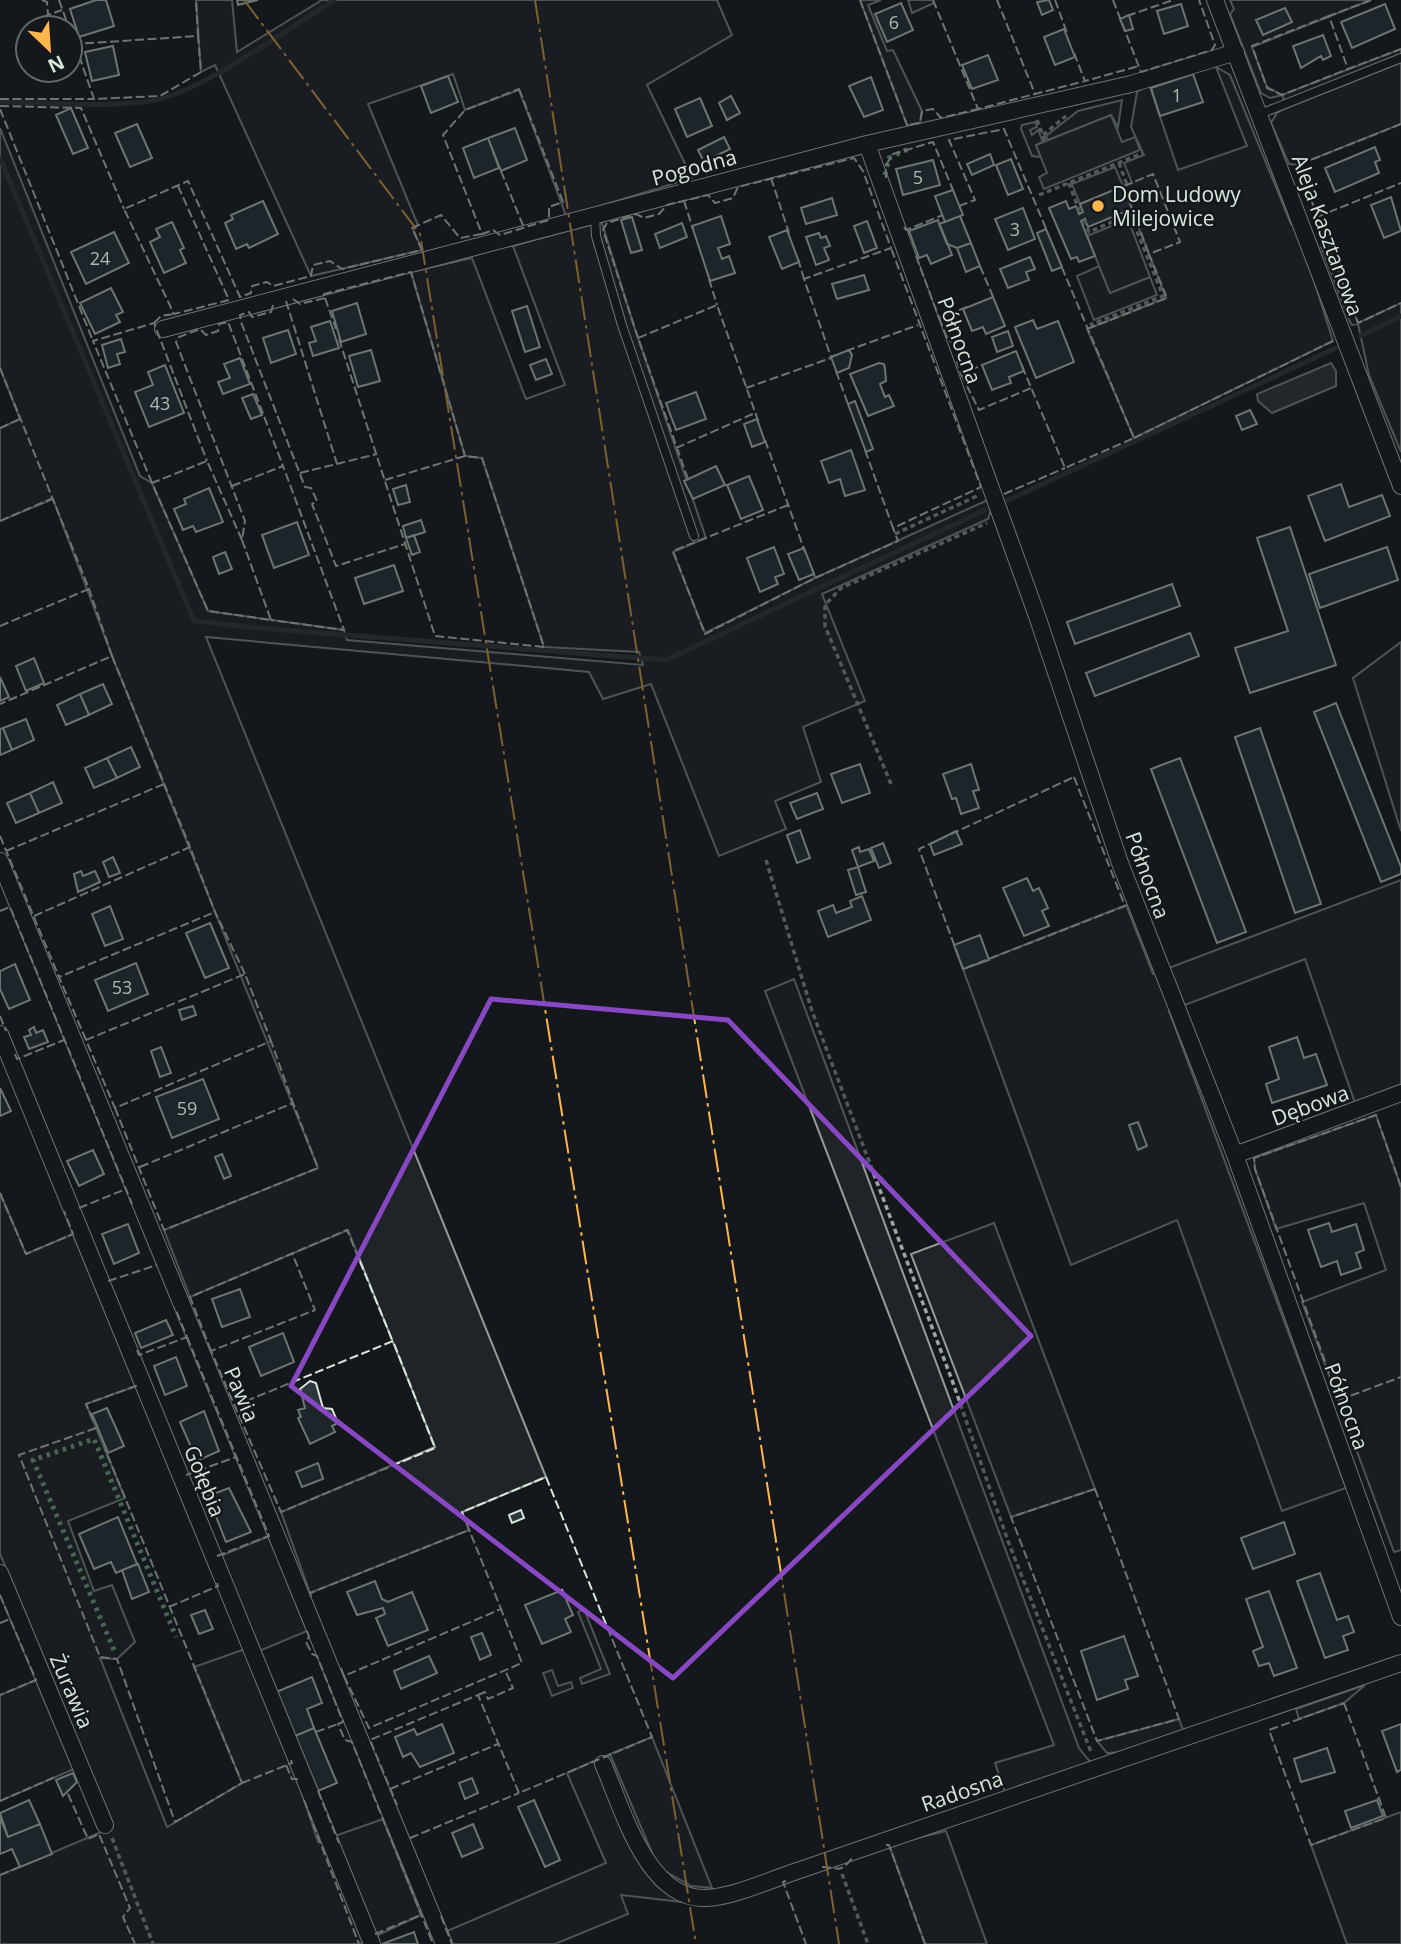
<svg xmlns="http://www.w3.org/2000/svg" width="1401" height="1944" font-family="'Open Sans',sans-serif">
<rect width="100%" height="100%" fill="#14181c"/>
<!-- green -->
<path fill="#202428" stroke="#939e99" stroke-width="2" d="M196,0H232L237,52L322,0H717L732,35L647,85L692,178L597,207L633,323L706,538L673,552L705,633L815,578L990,499L992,507L988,519L822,594L865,701L803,727L821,782L775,801L786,829L719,856L651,684L603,699L589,672L206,637L546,1477L462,1512L469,1530L310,1593L281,1512L435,1447L348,1230L190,1297L164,1230L318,1168L112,656L53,499L0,521V428L20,419L0,368V128L140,476L152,483L208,611L344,630L347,640L643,665L639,652L544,647L482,458L465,456L411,272L472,258L526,399L565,385L513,246L571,229L519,90L465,110L453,74L368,104L418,225L413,229L422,250L311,276L215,65L201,72Z
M860,0H881L868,5L887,51L893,50L922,111L920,123L907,125Z
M908,0H933L934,3L912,13Z
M1230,0H1371L1252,47L1267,87L1282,95L1401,49V124L1298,165L1289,164L1271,123L1277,113L1287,107L1282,95L1270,98L1261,93L1230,14L1234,9Z
M1216,67L1230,75L1291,224L1296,223L1333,341L1134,438L1087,329L1166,298L1123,187L1080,204L1072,184L1115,167L1123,186L1132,183L1124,163L1144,155L1131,127L1137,92L1149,84L1178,170L1247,146Z
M1122,100L1118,127L1111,115L1048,140L1046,136L1078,111Z
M1035,122L1037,127L1030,130L1032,135L1038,130L1043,142L1036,145L1041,157L1032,156L1021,129L1022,125Z
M1327,241L1358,323L1401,303V452L1369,375L1358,324L1352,325L1350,322L1321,247Z
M1099,266L1110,293L1150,277L1157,295L1094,320L1077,276Z
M1401,642V831L1353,678Z
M1401,880V1087L1355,1103L1305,959L1169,1011L1346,1488L1282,1511L1177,1220L1071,1265L963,969L1126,905L1153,974Z
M794,979L1079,1748L1091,1763L1005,1792L995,1763L1054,1745L765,991Z
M1376,1115L1401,1187V1550L1394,1552L1302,1302L1386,1270L1364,1203L1276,1229L1255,1169L1254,1158Z
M0,1193L26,1254L73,1234L136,1386L86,1404L125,1498L68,1521L94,1591L112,1585L135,1642L117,1659L100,1658L167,1827L242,1783L194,1667L245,1649L292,1763L318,1842L383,1819L421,1915L359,1944H0V1875L113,1827L0,1554Z
M994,1223L1095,1489L1011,1517L911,1254Z
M269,1536L307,1631L257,1652L218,1557Z
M584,1609L610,1674L582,1684L580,1678L601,1669L578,1612Z
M552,1670L558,1686L571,1682L573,1688L552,1696L543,1673Z
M36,1680L74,1769L0,1801V1695Z
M1365,1685L1344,1703L1299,1719L1296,1709Z
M1179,1719L1183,1730L1121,1752L1107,1753L1097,1741Z
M652,1737L712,1888L691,1886L658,1867L610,1754Z
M598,1759L642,1868L657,1886L682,1902L621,1895L628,1914L555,1944H452L447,1931L606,1863L567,1773Z
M1401,1812V1944H1347L1311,1845Z
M946,1831L987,1944H925L889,1845Z"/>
<!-- parking -->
<path fill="#24282b" stroke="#939e99" stroke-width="2" d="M1111,115L1122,142L1135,137L1140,150L1044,189L1039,177L1047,173L1036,145Z
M1128,219L1150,277L1110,293L1087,236Z"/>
<!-- water -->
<path fill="#363b3e" stroke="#939e99" stroke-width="2" d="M1331,363L1336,371V386L1272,413L1258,401L1257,394Z"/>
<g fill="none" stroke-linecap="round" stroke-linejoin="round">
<!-- stream -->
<path stroke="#363b3e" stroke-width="5" d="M0,102C49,102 102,108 151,101C201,93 287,29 334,0
M0,158L194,621L256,628L666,660L985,510
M1360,336L1401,316
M1006,501L1336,348"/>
</g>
<!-- building -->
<path fill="#2c363c" stroke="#d8e6dc" stroke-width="2" d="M96,0H106L114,26L79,37L70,9Z
M237,0H258L238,5Z
M1049,0L1053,10L1042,15L1037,2Z
M901,3L913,30L887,42L875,14Z
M1181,4L1188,26L1164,34L1157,11Z
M1385,4L1395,29L1352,48L1341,22Z
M1285,8L1292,22L1263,35L1256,20Z
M48,15L53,28H38L35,20Z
M1129,15L1133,29L1125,31L1120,19Z
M1064,29L1075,57L1055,65L1044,37Z
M1323,35L1331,56L1323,60L1321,56L1301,68L1293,46Z
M113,46L119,75L92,81L85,52Z
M988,55L998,80L972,89L962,65Z
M1193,74L1203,102L1160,116L1151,88Z
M448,76L458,102L431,113L421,86Z
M871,77L883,110L864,117L849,86Z
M731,96L740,113L727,120L719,103Z
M700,98L712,126L687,137L675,109Z
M71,108L88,148L73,154L56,115Z
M137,124L152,158L130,167L115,133Z
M515,128L527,160L501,171L488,138Z
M724,137L730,149L704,162L698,150Z
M488,138L499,168L474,178L463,148Z
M1375,147L1380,160L1375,162L1379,173L1335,192L1325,168Z
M990,154L994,165L972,175L967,164Z
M1011,159L1023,189L1008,195L996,165Z
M933,160L940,185L903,195L896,169Z
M1123,186L1132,209L1088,227L1085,219L1081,221L1095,256L1079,262L1077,257L1071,259L1049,208L1066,201L1069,209L1076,206L1079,214L1083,212L1080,204Z
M953,190L963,215L945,222L935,196Z
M1391,197L1401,231L1384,238L1371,205Z
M832,198L837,215L806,224L801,208Z
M263,201L278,234L249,248L247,244L236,249L225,223L233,219L231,215Z
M1023,208L1035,239L1008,250L995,219Z
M721,216L730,244L718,248L722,259L729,256L735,273L710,281L692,226Z
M960,216L971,243L957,248L947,244L939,224Z
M632,217L642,250L631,253L621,220Z
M938,220L952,255L931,264L927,255L919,258L909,231Z
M867,221L877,248L864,253L854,226Z
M172,222L184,248L180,250L186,263L164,273L150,242L160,237L156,229Z
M682,223L687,237L660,248L655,234Z
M1046,229L1062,267L1052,271L1037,233Z
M787,230L799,262L782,269L769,237Z
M114,232L129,263L86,284L71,252Z
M819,233L821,238L826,236L830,246L824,248L829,260L816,265L806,237Z
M971,243L980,266L966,272L957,248Z
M1030,257L1035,269L1026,272L1029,280L1008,288L1000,269Z
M864,275L869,290L837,299L832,284Z
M111,288L123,312L116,315L120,322L95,334L80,303Z
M993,297L1005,326L986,334L983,327L972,331L963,309Z
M357,303L366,334L341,342L332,311Z
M527,306L540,347L525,352L512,311Z
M1033,320L1037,329L1058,321L1074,362L1036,378L1015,327Z
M330,321L339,348L313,356L309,343L316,341L311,327Z
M288,330L296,354L271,363L263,338Z
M1008,331L1013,346L997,352L992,337Z
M121,339L125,352L117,354L120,364L108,368L102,345Z
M371,350L380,381L358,387L349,356Z
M849,350L852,355L849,368L837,373L831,357Z
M1016,351L1024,371L1009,377L1011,383L992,390L982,365Z
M240,358L250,384L223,394L218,382L230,378L224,364Z
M546,359L552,374L536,380L530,365Z
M879,363L884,364L885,369L886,381L880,384L885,397L889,395L894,406L868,416L850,374Z
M165,365L184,413L149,427L135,392L153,385L148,372Z
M696,392L706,419L676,430L666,403Z
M253,394L262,415L251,419L242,398Z
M855,401L873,449L866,452L848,404Z
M1250,410L1257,424L1242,430L1236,416Z
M757,419L765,442L752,447L744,424Z
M851,450L865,490L845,496L840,479L829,483L821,461Z
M716,466L725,485L693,499L684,481Z
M749,476L763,510L741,519L727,485Z
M1341,484L1349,507L1382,495L1390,516L1325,541L1308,496Z
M406,485L410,502L398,505L393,489Z
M209,488L223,522L196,532L193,526L183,530L174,509L186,504L184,499Z
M421,520L425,532L406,538L403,526Z
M297,522L309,555L274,568L262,535Z
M1290,527L1336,665L1250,693L1235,648L1288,631L1257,538Z
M414,535L420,552L412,555L406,538Z
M774,547L784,574L775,577L778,584L760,592L747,558Z
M1387,547L1398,580L1320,608L1309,574Z
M804,548L814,574L799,580L788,554Z
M225,552L232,569L219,574L213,557Z
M394,565L403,591L364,604L355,578Z
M1172,584L1180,606L1075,644L1067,622Z
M1190,633L1199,656L1095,696L1086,673Z
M34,658L44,683L26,691L16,666Z
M0,677L9,697L0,701Z
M103,684L112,704L89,715L80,694Z
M80,694L89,715L66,725L57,705Z
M1336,703L1401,867V874L1381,882L1314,712Z
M26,719L34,740L12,750L3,728Z
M3,728L12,750L0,755V729Z
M1260,728L1321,904L1295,913L1235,737Z
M131,747L140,767L117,778L107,758Z
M107,758L117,778L94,788L85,768Z
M1180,758L1246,932L1217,943L1151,769Z
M860,764L870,793L842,803L831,774Z
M971,764L979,790L973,791L979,808L961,814L956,798L952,799L943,774Z
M53,782L62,803L39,813L30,793Z
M30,793L39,813L16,823L7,803Z
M817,793L823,809L797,819L790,803Z
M800,830L810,858L797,863L787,835Z
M956,831L962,844L934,855L930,844Z
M883,843L891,863L879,868L871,848Z
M859,847L860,852L869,849L874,861L858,867L852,850Z
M113,857L120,873L109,877L103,862Z
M858,867L866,892L856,895L848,870Z
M81,871L83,876L95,871L100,882L78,892L74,874Z
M1027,878L1033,891L1039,888L1048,908L1042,911L1049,926L1024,936L1003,888Z
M862,896L871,920L828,937L818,911L833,905L836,913L852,907L850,901Z
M110,906L123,939L105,946L92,914Z
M210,923L229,968L205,978L186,933Z
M980,935L989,960L963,969L954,945Z
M136,963L148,994L108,1011L95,980Z
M15,964L30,1000L9,1009L0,989V971Z
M193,1006L196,1015L182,1020L179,1010Z
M34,1027L36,1033L43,1030L48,1042L29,1049L24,1037L31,1035L29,1030Z
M1297,1037L1304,1058L1316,1054L1327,1085L1272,1103L1266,1084L1279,1079L1269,1047Z
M161,1047L171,1073L160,1077L151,1051Z
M203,1079L219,1119L172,1138L156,1097Z
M0,1088L11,1111L0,1116Z
M1138,1122L1147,1146L1138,1150L1129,1125Z
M93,1150L104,1174L79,1186L67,1161Z
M222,1154L231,1176L224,1179L215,1157Z
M1329,1223L1332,1232L1356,1224L1364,1250L1356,1253L1361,1268L1341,1275L1337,1261L1321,1267L1308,1230Z
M128,1224L139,1253L114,1264L102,1234Z
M240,1289L250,1317L222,1327L212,1299Z
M166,1320L173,1335L141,1348L135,1333Z
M283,1333L294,1362L261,1376L249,1347Z
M176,1357L187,1386L165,1395L154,1366Z
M310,1381L316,1383L323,1408L332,1409L338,1423L332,1426L335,1432L310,1444L298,1418L301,1417L298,1410L305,1408L300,1389Z
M107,1408L124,1446L108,1453L92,1414Z
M204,1411L219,1451L197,1461L180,1422Z
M318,1463L323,1479L302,1487L296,1472Z
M229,1488L251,1532L226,1542L208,1496Z
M521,1510L524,1518L512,1523L509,1515Z
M118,1517L137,1564L116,1573L111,1562L94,1569L79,1534Z
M1284,1522L1295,1554L1253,1569L1241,1538Z
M138,1564L149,1592L132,1599L122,1570Z
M1320,1573L1337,1620L1348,1616L1354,1632L1343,1636L1348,1650L1325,1658L1297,1581Z
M375,1581L382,1599L388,1602L412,1592L428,1630L388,1646L376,1618L385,1614L383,1608L357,1615L347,1592Z
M562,1590L573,1615L565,1619L571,1632L542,1644L525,1605Z
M1269,1591L1297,1668L1274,1676L1269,1663L1259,1666L1253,1651L1263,1647L1246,1599Z
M205,1610L213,1629L199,1634L191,1615Z
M482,1633L491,1655L480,1660L471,1637Z
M1124,1636L1138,1676L1125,1680L1128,1689L1097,1700L1081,1651Z
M429,1656L437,1673L401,1689L394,1671Z
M312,1677L322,1703L307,1709L314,1728L295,1736L276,1692Z
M442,1724L454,1753L420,1767L411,1753L403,1757L395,1737L414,1729L417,1735Z
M1401,1724V1770L1397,1772L1382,1731Z
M314,1728L337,1783L318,1791L295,1736Z
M1327,1748L1335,1772L1301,1782L1294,1759Z
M73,1773L77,1782L63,1796L56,1780Z
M472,1778L478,1793L465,1799L459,1783Z
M29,1800L40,1824L8,1837L0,1813Z
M534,1800L560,1860L545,1867L518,1807Z
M1377,1800L1383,1816L1351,1828L1345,1811Z
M0,1817L8,1837L40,1824L52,1854L20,1867L12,1849L0,1854Z
M473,1824L483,1848L462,1857L452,1833Z
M414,1932L418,1944H382Z"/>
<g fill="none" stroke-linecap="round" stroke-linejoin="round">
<defs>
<path id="lane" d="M1260,114L1401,58
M595,215L596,236L622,325L694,536"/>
<path id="street" d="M1215,0L1401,486
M867,144L1037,616L1120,863L1235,1155L1401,1617
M163,329L867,144L1131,84L1236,52
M0,861L444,1944
M0,1034L372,1944
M1235,1155L1401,1093
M0,1573L105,1825
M603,1764C622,1807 647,1901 706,1898C734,1897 772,1879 800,1870L1401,1663"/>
</defs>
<!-- lane casing -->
<use href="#lane" stroke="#d8e6dc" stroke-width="10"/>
<!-- street casing -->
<use href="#street" stroke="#d8e6dc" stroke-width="18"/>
<!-- path -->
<path stroke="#9da8a2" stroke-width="3.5" stroke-dasharray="5 3.5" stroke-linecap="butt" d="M1037,120L1045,141
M1043,135L1066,116
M1119,163L1127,185
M1069,183L1080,213
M1039,195L1143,153
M1084,220L1089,232L1130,214L1163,296L1090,325
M895,534L977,496
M891,784L825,626V605L841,588L987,523
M766,860L812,1011L952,1380L1008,1541L1091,1752
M112,1838L153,1944
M842,1874L868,1944"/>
<!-- lane -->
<use href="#lane" stroke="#14181c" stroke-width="8"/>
<!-- street -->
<use href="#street" stroke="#14181c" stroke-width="16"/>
<!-- hedge -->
<path stroke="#8ac095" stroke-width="5" stroke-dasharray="3.5 5" stroke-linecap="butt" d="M885,175L889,158L908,149
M114,1650L33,1460L94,1439L176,1637"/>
<!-- fence -->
<path stroke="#d8e6dc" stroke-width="2" stroke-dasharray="9 3.5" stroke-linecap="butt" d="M42,0L47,2L48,15L62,10
M59,0L69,28
M860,0L907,125L920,123L922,111L933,109L941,118L978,109
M933,0L978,109L1035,94
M997,0L1035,94L1085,81
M1055,0L1067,33
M1113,0L1141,72L1212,50L1215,45L1199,0
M1371,0L1329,16L1348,69L1401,49
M1127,16L1173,0
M1329,16L1252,46L1267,88L1282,95L1348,69
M70,30L75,44L198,36L196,0
M75,44L94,99L160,96L201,72L198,36
M1074,53L1085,81L1139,66
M519,89L563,202L549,207V220L500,235L493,230L482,234L443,135L465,110Z
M0,99H94
M0,106L81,108L124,209
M0,109L93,341
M1401,124L1298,165L1358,323L1401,303
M501,171L524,228
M771,178L789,233
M886,178V165L893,154L933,142L953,190
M178,186L229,300L174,314L124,209L188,181L240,297L251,293L252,286L267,282L273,286L311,276L313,265L330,261L342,269L422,250L412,228L441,215L460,238L482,234
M684,201L693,229
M959,206L975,200L949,140L1004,129L1047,231
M1132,209L1149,254
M1317,217L1401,183
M904,227L906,230L943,215
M916,256L939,318L967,307
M798,259L804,279
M980,266L994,299
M709,279L717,305
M325,298L336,329
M293,299L300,304L325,298L324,294L411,272L465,456
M286,301L337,464
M273,305L271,312L252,317L249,312L240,315L241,322L305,487L311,488L317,501L312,504L336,566L405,544
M939,318L948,340L955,343L961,358L957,362L961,374L982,365
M154,323L161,316L174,314
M1087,329L1167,298L1149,254L1180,242L1153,174L1124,186
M638,338L603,230L607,223L636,214L644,218L659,214L667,205L708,195L715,203L733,198L738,187L854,158L863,171L891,248L804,279L831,357L836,355
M339,339L435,636L544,647L482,458L465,456L385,480
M846,351L918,325
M1022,366L1065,468L1134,438L1060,263
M0,368L89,589L112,656L0,704
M836,371L849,407
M961,374L979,410L1031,388
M746,388L831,358
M0,428L20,419
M1134,438L1333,341
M765,440L805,552
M676,448L755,413
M865,450L893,528L981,487L891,248
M300,473L377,454
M688,479L638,338L717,305L759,423
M152,483L93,341L154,323L207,461
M232,486L283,466L344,630L271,620
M1004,494L1065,468
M788,505L673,551L705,634L815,578L813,571
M0,521L53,498
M242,540L207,461L152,483L208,611L271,620L242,540L245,521L176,342L179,337L200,329L206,335L218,331L219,324L228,322L283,466
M815,578L898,541L893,528
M0,626L89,589
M112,656L190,847
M1074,777L1125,906L963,969L919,849Z
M0,836L59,977
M6,851L164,784
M0,911L10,907L132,1204
M34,916L190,847L215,912L245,974
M0,1016L6,1031
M86,1040L59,977L215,912
M15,1054L17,1059L64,1040
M115,1108L164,1230L318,1168L293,1103
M140,1167L293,1103L271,1041L115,1108L86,1040L245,974L271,1041
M1401,1187L1376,1115L1254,1158L1255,1169L1339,1400L1401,1377
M0,1193L26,1254L73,1234L64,1211
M79,1208L126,1189
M108,1281L157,1265
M187,1337L269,1536L217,1556
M137,1350L139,1355L187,1337L175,1308
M211,1351L190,1297L347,1230L393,1342
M234,1406L393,1341L435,1448L281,1512L211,1351L315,1310L292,1253
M93,1420L86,1404L136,1386L137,1389
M96,1428L19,1455L100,1657L117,1659L175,1822L242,1783L105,1449
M186,1475L236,1457
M1095,1489L1179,1719L1097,1741L1011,1517Z
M0,1595L10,1619
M311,1597L310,1593L469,1530
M169,1607L218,1586L217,1583
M0,1623L10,1619L36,1680L0,1695
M307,1631L309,1637L306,1642L312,1654L317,1656L343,1722L338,1724L345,1740L352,1742L433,1944
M341,1668L344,1676L501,1609L462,1512L546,1477L652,1737L519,1793L478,1695L370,1740L397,1805
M344,1676L369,1728L522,1663L501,1609
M478,1695L485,1692L488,1699L513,1688L505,1670
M1344,1703L1386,1818L1311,1845L1269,1730Z
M316,1732L338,1724
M286,1765L292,1779H297L298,1783
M242,1783L292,1763L291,1760
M390,1789L498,1744
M318,1791L339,1843
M68,1794L88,1839L99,1834L130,1908L123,1917L135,1944
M304,1800L359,1944
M0,1801L55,1777L56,1780
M410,1838L519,1793
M886,1845H889L925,1944
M822,1867C841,1867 838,1875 853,1857
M0,1875L20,1867
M786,1881L783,1882L806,1944
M441,1916L452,1944
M375,1934L421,1915"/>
<!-- power -->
<path stroke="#ffb74d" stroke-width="2" stroke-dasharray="24 5 3.5 5" stroke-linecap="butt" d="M244,0L420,234L696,1944
M535,0L839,1944"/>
</g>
<!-- marked area -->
<path d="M0 0H1401V1944H0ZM491,999L728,1020L1031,1336L673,1678L291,1386Z" fill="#14181c" fill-opacity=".55" fill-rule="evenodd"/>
<path fill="none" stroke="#8948c3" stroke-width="5" stroke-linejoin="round" d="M491,999L728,1020L1031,1336L673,1678L291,1386Z"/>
<!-- markers -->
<circle fill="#ffb74d" stroke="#14181c" stroke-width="2.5" cx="1098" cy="206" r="7"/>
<g text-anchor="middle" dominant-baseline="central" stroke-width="5" stroke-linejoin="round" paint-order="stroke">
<!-- number labels -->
<g font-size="18" fill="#adbab4">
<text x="894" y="22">6</text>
<text x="1177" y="95">1</text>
<text x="918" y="177">5</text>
<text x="1015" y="229">3</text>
<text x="100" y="258">24</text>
<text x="160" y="403">43</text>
<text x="122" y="987">53</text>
<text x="187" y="1108">59</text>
</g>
<!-- street labels -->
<g font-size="21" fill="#d8e6dc" stroke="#14181c">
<text transform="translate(694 167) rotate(-15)">Pogodna</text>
<text transform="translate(1328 235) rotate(70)">Aleja Kasztanowa</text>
<text transform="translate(960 340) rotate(70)">Północna</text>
<text transform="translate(1148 875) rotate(70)">Północna</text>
<text transform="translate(1310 1105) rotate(-20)">Dębowa</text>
<text transform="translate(242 1394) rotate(67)">Pawia</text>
<text transform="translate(1347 1406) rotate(70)">Północna</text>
<text transform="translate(205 1481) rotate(68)">Gołębia</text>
<text transform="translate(72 1691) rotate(67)">Żurawia</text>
<text transform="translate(962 1791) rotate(-19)">Radosna</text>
</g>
<!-- poi labels -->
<g font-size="21" fill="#d8e6dc" stroke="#14181c" text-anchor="start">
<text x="1112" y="194">Dom Ludowy<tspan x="1112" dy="24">Milejowice</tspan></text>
</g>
</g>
<!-- north arrow -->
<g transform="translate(49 49) rotate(155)"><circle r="33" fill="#14181c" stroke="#626a69" stroke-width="2"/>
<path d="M0-5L12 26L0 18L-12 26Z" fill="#ffb74d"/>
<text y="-10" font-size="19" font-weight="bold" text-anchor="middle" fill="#d8e6dc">N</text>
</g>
</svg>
